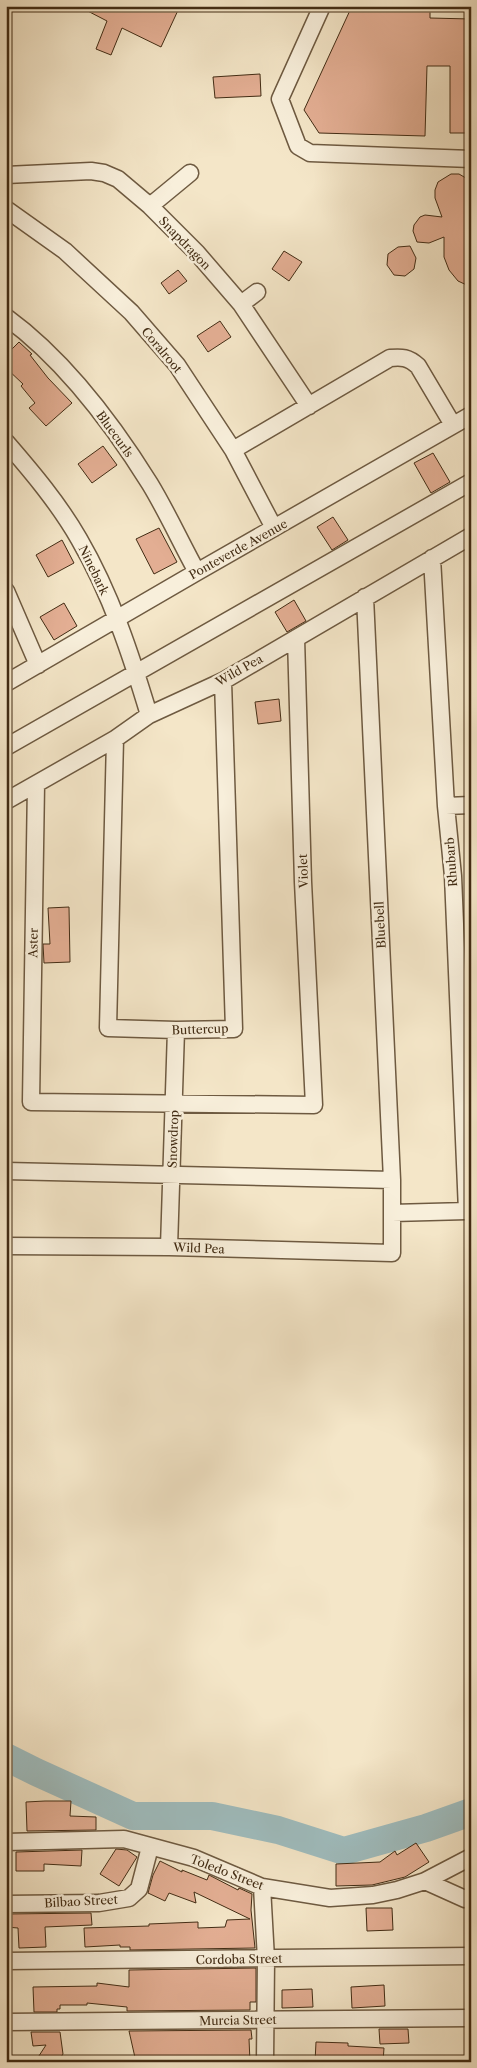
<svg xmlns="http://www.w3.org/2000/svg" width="477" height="2068" font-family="'Libre Caslon Text',serif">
<rect width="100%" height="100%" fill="#f4e6c8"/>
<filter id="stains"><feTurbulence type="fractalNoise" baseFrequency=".004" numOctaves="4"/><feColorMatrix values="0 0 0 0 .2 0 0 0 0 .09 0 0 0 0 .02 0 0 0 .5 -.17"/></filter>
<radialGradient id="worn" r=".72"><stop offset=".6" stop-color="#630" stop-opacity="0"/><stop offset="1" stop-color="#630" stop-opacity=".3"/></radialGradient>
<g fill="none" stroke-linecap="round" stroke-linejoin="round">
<!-- river -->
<path stroke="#9fbdbf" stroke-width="28" d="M6,1757L36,1772L133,1816H212L278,1830L344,1851L426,1828L471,1812"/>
</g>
<!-- building -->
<path fill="#e3ae93" stroke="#422c14" d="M78,6H180L161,47L122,28L111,55L96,49L107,21Z
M352,6H430V18L471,19V133H450V66H427L425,136L319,133L304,110Z
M260,74L261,96L215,98L213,77Z
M451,174H459L471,181V287L458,281L449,270L444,257V237L429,243L417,242L413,231L414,225L420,217L425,215L442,217L435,198V190L438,182Z
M410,246L416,258L414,269L405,276L394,275L387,265L388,254L398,247Z
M284,251L302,262L289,281L272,269Z
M178,270L187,281L169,294L161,283Z
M220,321L231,337L208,352L197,336Z
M19,342L32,354L30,355L48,378L72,403L46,426L29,408L35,403L21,386L23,384L6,368V355Z
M103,446L117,465L92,483L78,464Z
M433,453L450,482L431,493L414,463Z
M333,517L348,540L332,550L317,527Z
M159,528L177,562L154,574L136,539Z
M62,540L74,563L48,577L36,555Z
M294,600L306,621L287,632L275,612Z
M64,603L77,626L54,640L40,617Z
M279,699L281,721L258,724L255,702Z
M69,907L70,962L44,963L43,944H50L48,908Z
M45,1801H71L70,1816L96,1817V1830L27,1831L26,1802Z
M416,1843L429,1862L405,1877L372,1885L336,1886V1864L380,1862L395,1851L397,1855Z
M116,1849L127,1850L137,1857L119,1886L100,1874Z
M82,1850L81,1866L44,1864V1871H16V1852Z
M160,1861L182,1872V1870L207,1880L209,1875L238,1890L239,1888L252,1894L251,1910L255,1948L130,1950V1947H120V1945L85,1947L84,1928L149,1926V1924L198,1922V1928L225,1927L227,1920L250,1919L194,1892L196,1903L169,1893L165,1901L148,1893L153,1875Z
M366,1908H392L393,1930L367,1931Z
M91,1913L92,1925L45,1927L46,1947L19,1948L18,1928L6,1927V1914Z
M256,1968V2002H250V2010L127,2011V2007L87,2003V2005H60V2009H57V2012H34L33,1987L97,1986V1983L129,1987V1970Z
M384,1985L385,2006L352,2008L351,1987Z
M312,1989L313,2007L282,2008V1990Z
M379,2029H408L409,2043L380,2044Z
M251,2030L252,2039H249L250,2062H136L129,2031Z
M31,2032H60L63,2054L58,2062H35L46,2045L33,2046Z
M316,2042L348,2043V2046L384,2048L383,2062H315Z"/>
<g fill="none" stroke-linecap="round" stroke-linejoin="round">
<defs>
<path id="minor" d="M322,6L280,99L298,146L310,153L471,159
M6,175L91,171L104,173L118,179L150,206L197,253L241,304L309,406
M150,206L190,173
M6,209L65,251L131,312L177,365L233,450L274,528
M241,304L257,292
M6,317C65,360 112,423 150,484C167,512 181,543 197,572
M6,442C32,472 59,504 79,539C111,594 131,655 149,715
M233,450L390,358C402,357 408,357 418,366L453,425
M6,591L38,665
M6,683L197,572L471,415
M115,739L108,1028L176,1030L234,1029L223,681
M6,747L471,482
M36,784L31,1102L314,1105L303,882L296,638
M6,801L115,739L149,715L223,681L471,536
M446,806L471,805
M6,1171L392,1180
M392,1213L467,1211L453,876L446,806L432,558
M6,1246L169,1247L392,1253V1180L365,597
M169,1247L176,1030
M6,1842L124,1839L194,1858L262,1887L330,1898L373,1895L397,1890L425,1881L471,1857
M425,1881L465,1899L471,1898
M262,1887L266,1959L265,2062
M6,1904L99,1903L129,1898L139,1889L150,1847
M6,1961L471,1956
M6,2022L471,2018"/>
</defs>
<!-- minor casing -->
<use href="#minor" stroke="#6e5a41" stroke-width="19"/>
<!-- minor -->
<use href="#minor" stroke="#f8efdb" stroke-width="16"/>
</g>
<g text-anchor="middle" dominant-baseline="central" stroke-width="5" stroke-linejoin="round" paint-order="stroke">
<!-- street labels -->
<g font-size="12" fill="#422c14" stroke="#f8efdb">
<text transform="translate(185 243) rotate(46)">Snapdragon</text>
<text transform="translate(162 350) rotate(50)">Coralroot</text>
<text transform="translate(115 434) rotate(54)">Bluecurls</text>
<text transform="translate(238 549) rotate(-29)">Ponteverde Avenue</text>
<text transform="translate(94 570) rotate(64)">Ninebark</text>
<text transform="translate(239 670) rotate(-29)">Wild Pea</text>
<text transform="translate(451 862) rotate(-94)">Rhubarb</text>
<text transform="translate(303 871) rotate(-92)">Violet</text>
<text transform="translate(380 925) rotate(-93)">Bluebell</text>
<text transform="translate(33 943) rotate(-89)">Aster</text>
<text transform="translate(200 1029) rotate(-2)">Buttercup</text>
<text transform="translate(173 1139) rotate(-88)">Snowdrop</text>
<text transform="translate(199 1248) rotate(2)">Wild Pea</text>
<text transform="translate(227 1872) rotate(21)">Toledo Street</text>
<text transform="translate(81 1901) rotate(-3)">Bilbao Street</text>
<text transform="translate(239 1959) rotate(-1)">Cordoba Street</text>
<text transform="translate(238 2020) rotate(-1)">Murcia Street</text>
</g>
</g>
<!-- margin -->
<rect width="477" height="2068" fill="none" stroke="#f4e6c8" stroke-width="25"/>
<rect x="8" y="8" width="462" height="2053" fill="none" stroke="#422c14" stroke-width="2.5"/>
<rect x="12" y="12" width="452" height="2043" fill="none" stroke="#422c14"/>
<rect width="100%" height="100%" filter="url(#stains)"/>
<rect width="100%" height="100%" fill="url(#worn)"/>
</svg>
